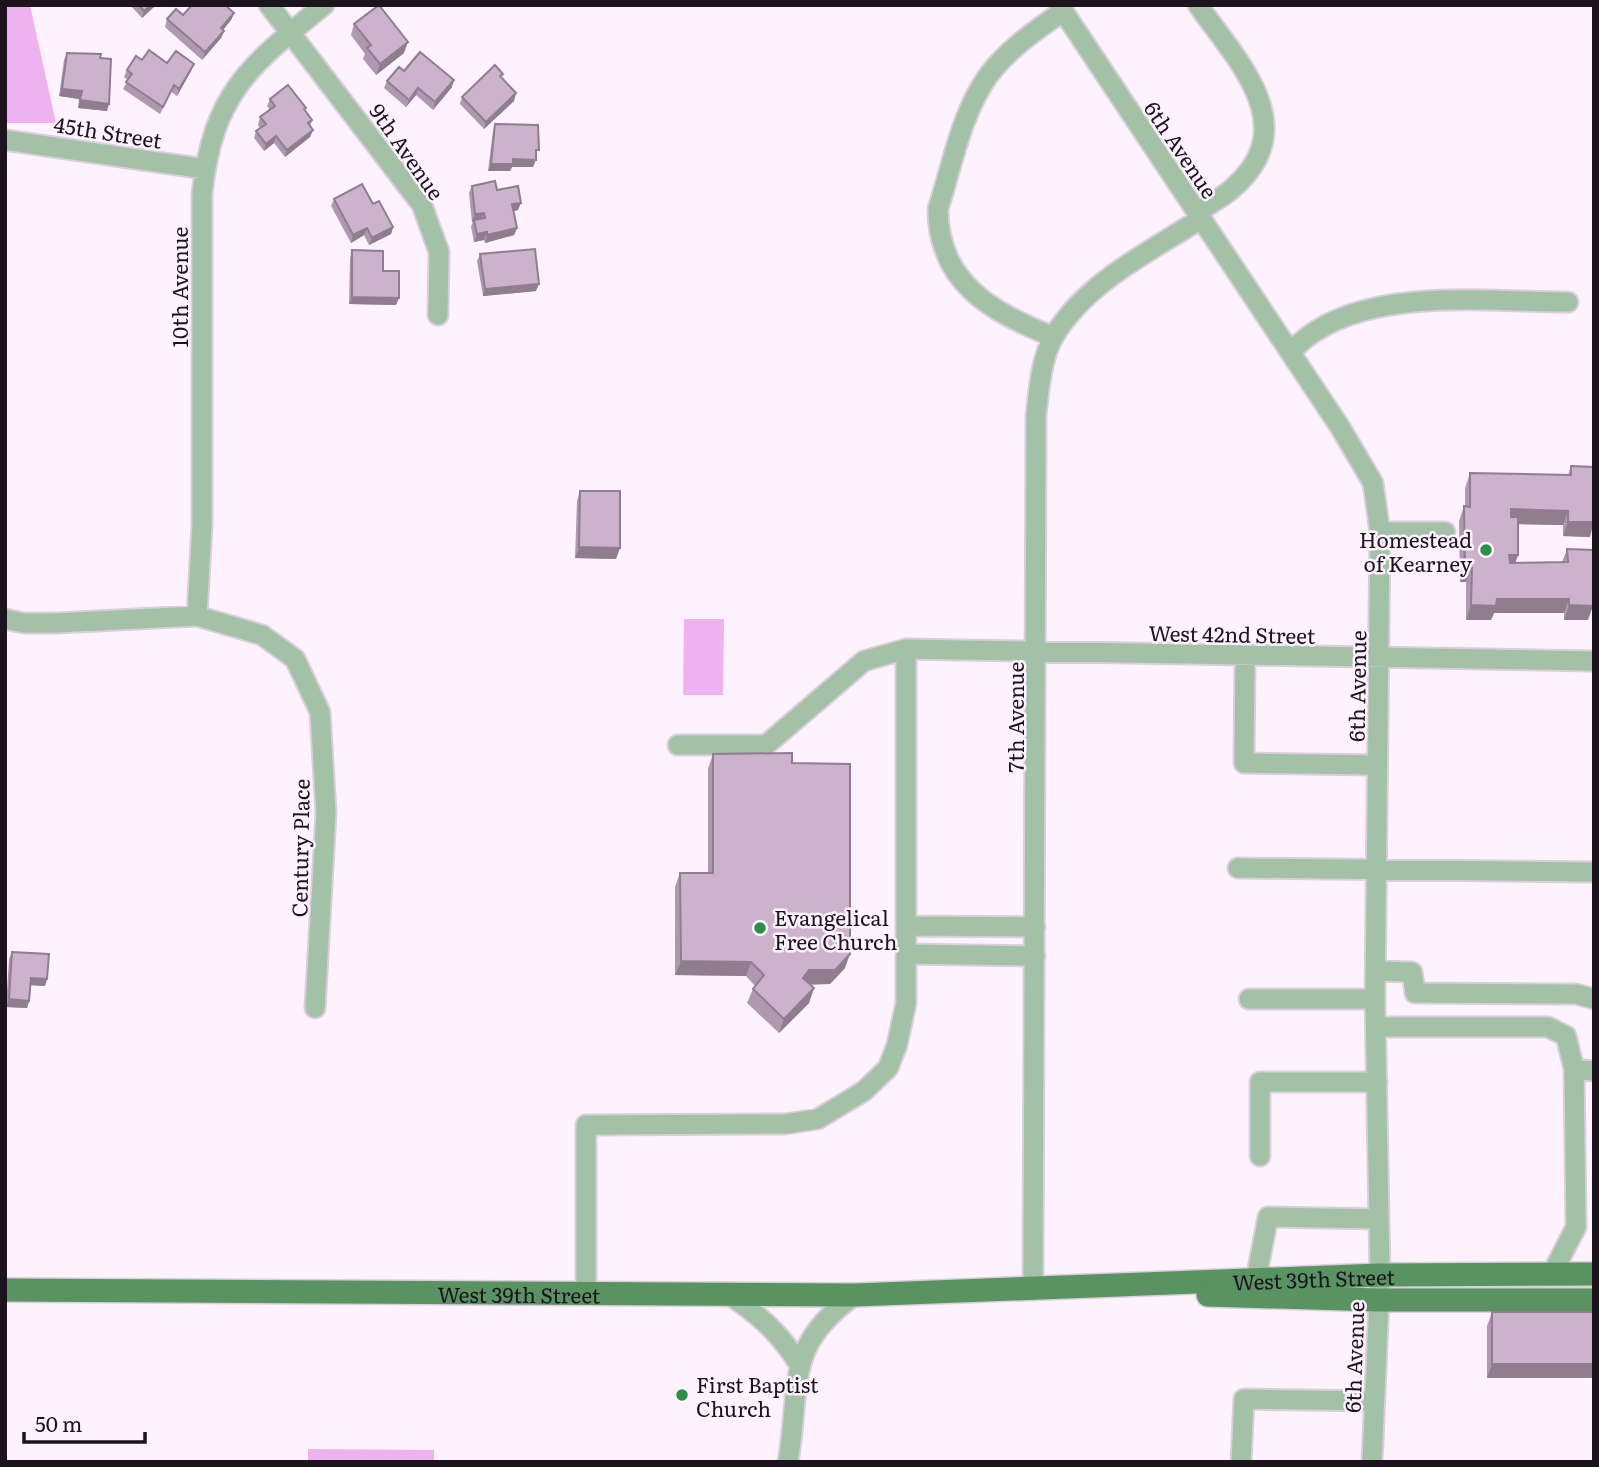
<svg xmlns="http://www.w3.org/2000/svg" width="1599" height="1467" font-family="Literata,serif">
<rect width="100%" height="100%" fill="#fdf2fd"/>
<!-- green -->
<path fill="#efb2f0" d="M5,5H30L56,123H5Z
M684,619H724L723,695H683Z
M308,1449L434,1450V1462H308Z"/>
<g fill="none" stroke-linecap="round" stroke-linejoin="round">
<defs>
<path id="minor" d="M269,5L422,205L439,252L438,315
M1059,5L1340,427L1373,483L1380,532L1375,999L1380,1275L1372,1462
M5,140L205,169
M1197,212C1209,205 1223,197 1233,188C1304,126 1237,61 1198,5
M1053,337C993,312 938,284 938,209C952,166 961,114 988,76C1007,50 1036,30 1062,12
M1291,351C1299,344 1307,336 1316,331C1383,288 1492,302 1568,302
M1380,532H1445
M197,616L202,525V194C213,93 249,66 324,5
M5,619L24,623H56L197,616L262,635L295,659L320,712L326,813L315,1008
M1245,657L1244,763L1377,765
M678,745H766L864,661L906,649L1594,661
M1238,868L1594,872
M907,926L1035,927
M907,954L1035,956
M1376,971L1412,972L1415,993L1576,994L1594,999
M1249,999H1375
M1376,1027H1548L1566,1036L1574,1069L1576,1227L1557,1264L1555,1274
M1574,1069L1594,1071
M1260,1156V1082H1377
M1256,1279L1268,1217L1378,1219
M1033,1290L1036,415C1039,390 1041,358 1054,336C1086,282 1151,251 1202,218
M586,1293V1125L785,1124L818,1119L864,1091L888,1068L897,1045L906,1003V649
M728,1294C758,1314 780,1333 799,1364
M788,1462C801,1385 784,1345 855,1295
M1241,1462L1244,1399L1374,1401"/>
<g id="major">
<path id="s1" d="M5,1290L855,1295L1380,1275L1594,1274"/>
<path d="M1208,1295L1378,1300H1594"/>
</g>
</defs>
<!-- minor casing -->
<use href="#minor" stroke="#d9ced9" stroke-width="23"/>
<!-- major casing -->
<use href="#major" stroke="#d9ced9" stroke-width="26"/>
<!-- minor -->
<use href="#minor" stroke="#a2c1a6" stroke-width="19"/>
<!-- major -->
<use href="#major" stroke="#599362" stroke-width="23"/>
</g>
<!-- wall -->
<path fill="#b099b0" d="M130,5H156L142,18Z
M234,13L231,20L223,30L224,31L221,38L202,60L165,27L167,19L183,15Z
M354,24L404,53L376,75L363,59L365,54L351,35Z
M67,53L100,58L107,111L78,108L79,99L59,96L64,60Z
M142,60L167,63L191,71L177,96L171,92L160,114L123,89L128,80L124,77L127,70Z
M404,71L452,87L433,110L416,95L406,107L384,88L387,81Z
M503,74L501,78L516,93L514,101L484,129L460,104L462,97Z
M270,99L306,108L305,110L312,120L310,126L313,130L310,137L285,157L274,143L264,151L254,138L256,131L260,128L258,125L260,117L270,110L267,106Z
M495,124L536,157L533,167H512L510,171H488L493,131Z
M472,186L497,190L518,210L514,211L517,228L514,235L485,243L484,240L474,242L471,227L473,221L472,222L469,193Z
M334,199L373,204L393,227L391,234L369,245L364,235L351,243L331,206Z
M352,250L383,271L396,305L349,304L350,258Z
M480,254L536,291L483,296L477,261Z
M1571,466L1590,537L1563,536V525L1518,524V555L1515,563L1562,562L1567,549L1588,620H1564V613H1494L1491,620H1466V582H1460L1459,521L1464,506H1465V488L1470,473L1568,475Z
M580,491L616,559L575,558L577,501Z
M713,754L792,763L845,968L830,984H810L814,988L809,1003L779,1033L747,1003L753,989L755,986L746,976L675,975V887L680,873H708V769Z
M12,952L47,979L45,986L30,985L29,1001L27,1008L6,1007L9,959Z
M1492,1312H1594L1487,1378V1326Z"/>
<!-- shaded-wall -->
<path fill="#907d90" d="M151,5H156L142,18L144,11Z
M234,13L231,20L218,36L221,28Z
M224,31L221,38L202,60L205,52Z
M408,42L404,53L376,75L380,64Z
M194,64L191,71L177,96L179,89Z
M454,80L452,87L433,110L435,102Z
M418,88L416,95L406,107L409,100Z
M62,89L82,91L79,99L59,96Z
M516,93L514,101L484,129L486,122Z
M80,100L109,104L107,111L78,108Z
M313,130L310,137L285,157L287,150Z
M276,136L274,143L264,151L266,144Z
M513,159L536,160L533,167H512L510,171H488L491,164Z
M521,203L518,210L510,212L512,204Z
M484,213L481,220L472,222L475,214Z
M393,227L391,234L369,245L372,238Z
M367,228L364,235L351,243L353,235Z
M517,228L514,235L485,243L487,235Z
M487,232L484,240L474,242L477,234Z
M539,284L536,291L483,296L485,289Z
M352,297L399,298L396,305L349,304Z
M1511,509L1568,511L1563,525L1506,524Z
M1568,522H1594L1590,537L1563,536Z
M579,547L620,548L616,559L575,558Z
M1509,555H1518L1513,569H1504Z
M1465,568H1472L1466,582H1460Z
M1497,599H1569L1564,613H1494L1491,620H1466L1471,605Z
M1569,605L1593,606L1588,620H1564Z
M850,954L845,968L830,984L804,985L803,978L809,970Z
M681,961L751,962L746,976L675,975Z
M31,978L47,979L45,986L28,985Z
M814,988L809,1003L779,1033L784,1019Z
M9,999L29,1001L27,1008L6,1007Z
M1492,1364H1594V1378H1487Z"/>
<!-- building -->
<path fill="#cdb2cd" stroke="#907d90" stroke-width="2" d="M139,5H151L144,11Z
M192,5H225L234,13L221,28L224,31L205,52L167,19L176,9L183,15Z
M379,5L408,42L380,64L367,48L371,45L354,24Z
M149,50L167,63L176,51L194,64L179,89L174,85L163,107L126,82L132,74L127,70L136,56L142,60Z
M420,52L454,80L435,102L418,88L409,100L387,81L399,67L404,71Z
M67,53L101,54L100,58L111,59L109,104L80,100L82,91L62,89Z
M495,65L503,74L500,76L516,93L486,122L462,97Z
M288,85L306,108L304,109L312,120L308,123L313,130L287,150L276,136L266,144L256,131L266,124L260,117L275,106L270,99Z
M495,124L538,125L539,150H536V160L513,159V164H491Z
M495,181L497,190L518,186L521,203L512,204L517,228L487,235V232L477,234L474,220L485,218L484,213L475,214L472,186Z
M362,184L373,204L379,201L393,227L372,238L367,228L353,235L334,199Z
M535,249L539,284L485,289L480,254Z
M352,250L383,251V271H399V298L352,297Z
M1571,466L1594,467V522H1568V511L1511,509V517H1518V555H1509L1510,563L1568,562L1567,549L1594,550L1593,606L1569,605V599H1497L1496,606L1471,605L1472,568H1465L1464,506L1470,507V473L1571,475Z
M580,491H620V548L579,547Z
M792,753V763L850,764V954L835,970H809L803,978L814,988L784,1019L753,989L764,975L751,962L681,961L680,873H713V754Z
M12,952L49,954L47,979L31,978L29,1001L9,999Z
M1492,1312H1594V1364H1492Z"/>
<!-- markers -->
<g fill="#2c9045" stroke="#fdf2fd" stroke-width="2.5">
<circle cx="1486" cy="550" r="7"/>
<circle cx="760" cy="928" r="7"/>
<circle cx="682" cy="1395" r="7"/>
</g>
<g text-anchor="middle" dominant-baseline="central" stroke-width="5" stroke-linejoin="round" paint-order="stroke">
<!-- street labels -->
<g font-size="21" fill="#1d131d" stroke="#fdf2fd">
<text transform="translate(108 131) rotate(9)">45th Street</text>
<text transform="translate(1182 149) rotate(56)">6th Avenue</text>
<text transform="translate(408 151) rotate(55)">9th Avenue</text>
<text transform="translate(178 287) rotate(-90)">10th Avenue</text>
<text transform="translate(1232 633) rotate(1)">West 42nd Street</text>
<text transform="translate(1356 686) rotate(-89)">6th Avenue</text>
<text transform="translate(1014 717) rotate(-90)">7th Avenue</text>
<text transform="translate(299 848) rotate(-89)">Century Place</text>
<text stroke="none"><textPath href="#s1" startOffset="1309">West 39th Street</textPath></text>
<text stroke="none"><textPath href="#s1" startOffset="514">West 39th Street</textPath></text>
<text transform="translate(1353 1357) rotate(-88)">6th Avenue</text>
</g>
<!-- poi labels -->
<g font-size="21" fill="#1d131d" stroke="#fdf2fd" text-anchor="start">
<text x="1472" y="538" text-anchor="end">Homestead<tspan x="1472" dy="24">of Kearney</tspan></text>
<text x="774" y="916">Evangelical<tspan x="774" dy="24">Free Church</tspan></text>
<text x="696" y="1383">First Baptist<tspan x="696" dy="24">Church</tspan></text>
</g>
</g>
<!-- border -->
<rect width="1599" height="1467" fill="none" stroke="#1d131d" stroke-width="14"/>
<!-- scale -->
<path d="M24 1432v10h121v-10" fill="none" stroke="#1d131d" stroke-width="3.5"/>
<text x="35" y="1432" font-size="21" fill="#1d131d" stroke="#fdf2fd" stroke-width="5" paint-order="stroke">50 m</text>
</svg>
